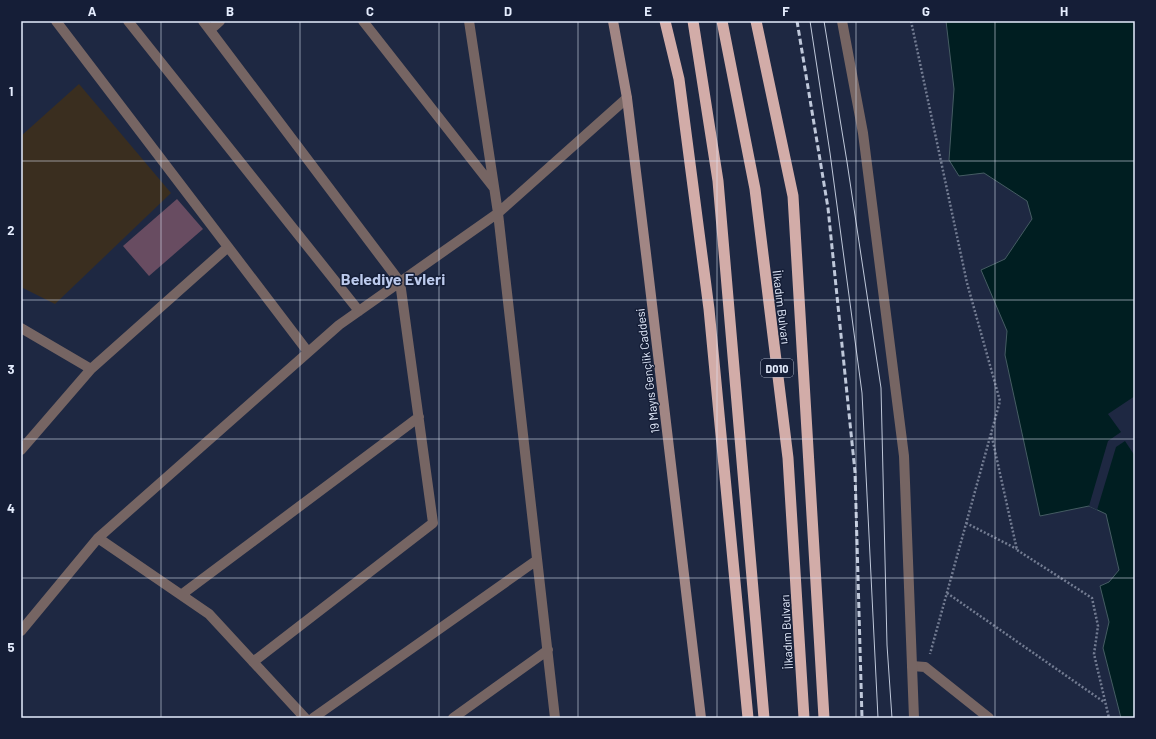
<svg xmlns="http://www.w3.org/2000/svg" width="1156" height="739" font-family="Barlow,sans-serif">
<rect width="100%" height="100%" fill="#1e2842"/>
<!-- education -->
<path fill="#3a2e1f" d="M79,84L171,193L55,304L21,287V136Z"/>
<!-- water -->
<path fill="#001e21" stroke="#455c63" d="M946,21H1135V718H1121L1103,648L1109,622L1100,586L1109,582L1119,570L1106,514L1089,506L1040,516L1005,355L1007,331L981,270L1005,259L1032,219L1027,201L984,173L959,176L949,160L954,89Z"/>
<!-- pier -->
<path fill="#1e2842" d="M1135,396V456L1125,441L1116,447L1097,510L1089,506L1108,441L1121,432L1108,414Z"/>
<!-- building -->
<path fill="#684c61" d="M177,199L203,229L149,276L123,246Z"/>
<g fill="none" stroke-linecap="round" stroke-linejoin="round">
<!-- path -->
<path stroke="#737c92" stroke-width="2.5" stroke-dasharray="2 2" stroke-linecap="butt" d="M911,21L967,283L1000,401L930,654
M991,433L1017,550L1092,598L1098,626L1094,654L1109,718
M966,523L1017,549
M947,593L1104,702"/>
<!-- service -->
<path stroke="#766563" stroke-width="10" d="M912,666L925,667L989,718"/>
<!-- minor -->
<path stroke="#766563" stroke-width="10" d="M56,21L308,352
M128,21L359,311
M203,21L400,282L433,523L253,662
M363,21L494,188
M469,21L498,213L555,718
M842,21L863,133L904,456L914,718
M210,30L220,21
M21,328L91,369
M21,450L91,369L228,247
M98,538L339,325L498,213L627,98
M181,595L419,417
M21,631L98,538L209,614L305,718
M313,718L537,560
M453,718L548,650"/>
<!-- secondary -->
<path stroke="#a18684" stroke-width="10" d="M613,21L627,98L647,262L701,718"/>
<!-- trunk -->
<path stroke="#d2aca8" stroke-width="11" d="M665,21L679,79L709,309L748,718
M693,21L718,181L764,718
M722,21L755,189L788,458L804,718
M756,21L793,196L824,718"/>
<!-- tram -->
<path stroke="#bfc8da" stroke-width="1" d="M810,21L830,153L862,393L878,718
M824,21L847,162L881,388L887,645L892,718"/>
<!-- rail -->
<path stroke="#bfc8da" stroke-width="3" stroke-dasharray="6 3" stroke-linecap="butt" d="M797,21L828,208L855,472L862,718"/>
</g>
<!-- grid -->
<path fill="none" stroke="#e5edfe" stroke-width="1" stroke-opacity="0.55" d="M161,21V718M300,21V718M439,21V718M578,21V718M717,21V718M856,21V718M995,21V718M21,161H1135M21,300H1135M21,439H1135M21,578H1135"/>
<g text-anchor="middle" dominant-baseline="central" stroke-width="3" stroke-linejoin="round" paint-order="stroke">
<!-- shield labels -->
<rect fill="#151e37" stroke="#a7afc2" stroke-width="1" x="761" y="359" width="32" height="18" rx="3"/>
<g font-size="11" font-weight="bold" fill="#e5edfe">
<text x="777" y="368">D010</text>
</g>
<!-- street labels -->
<g font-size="12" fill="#e5edfe" stroke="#151e37">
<text transform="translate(782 307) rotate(83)">İlkadım Bulvarı</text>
<text transform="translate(647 371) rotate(-97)">19 Mayıs Gençlik Caddesi</text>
<text transform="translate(786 632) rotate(-93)">İlkadım Bulvarı</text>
</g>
<!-- district labels -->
<g font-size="16" font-weight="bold" fill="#bccaec" stroke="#151e37">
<text x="393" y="278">Belediye Evleri</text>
</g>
</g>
<!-- border -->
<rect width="1156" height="739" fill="none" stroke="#151e37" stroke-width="44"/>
<rect x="22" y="22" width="1112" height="695" fill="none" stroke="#e5edfe" stroke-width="1.5"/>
<g font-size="13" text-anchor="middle" font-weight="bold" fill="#e5edfe">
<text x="92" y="16">A</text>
<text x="230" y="16">B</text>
<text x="370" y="16">C</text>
<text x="508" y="16">D</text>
<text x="648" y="16">E</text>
<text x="786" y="16">F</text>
<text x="926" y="16">G</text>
<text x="1064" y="16">H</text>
<text x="11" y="96">1</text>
<text x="11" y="235">2</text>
<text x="11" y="374">3</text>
<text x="11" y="513">4</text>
<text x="11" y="652">5</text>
</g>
</svg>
